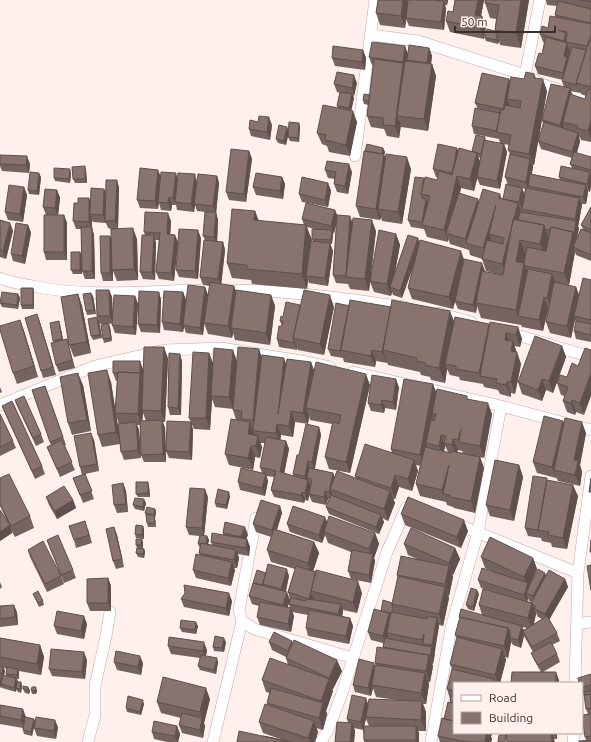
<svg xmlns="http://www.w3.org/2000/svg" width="591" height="742" font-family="Ubuntu,sans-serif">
<rect width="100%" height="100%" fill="#fff0ed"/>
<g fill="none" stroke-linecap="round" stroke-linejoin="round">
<defs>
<path id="street" d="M371,35L418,41L525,75L544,85L591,99
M525,75L540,0
M355,156L375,0
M0,278C10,282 21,284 32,286C99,300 168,288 236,290C293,291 349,299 405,307
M438,313L471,322
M507,332L591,357
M353,372L501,406L591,430
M0,405L95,366L164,350L221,348L301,361L330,367
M256,518L239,610L242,621L254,629L353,658
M452,522L578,573
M577,624L591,622
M575,683L578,573L591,476
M88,742L95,715V686L106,636L110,612
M213,742L242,621
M321,742L328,730L341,696L387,552L406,508H412
M431,742L451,628L478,532L501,406
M573,742L574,733"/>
</defs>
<!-- street casing -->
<use href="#street" stroke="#c0a9a4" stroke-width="12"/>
<!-- street -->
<use href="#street" stroke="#fff" stroke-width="11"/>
</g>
<!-- wall -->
<path fill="#75635f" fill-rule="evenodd" d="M378,0H448L447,5H445L446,9L444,30L409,26L406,19L405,28L380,25L376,13Z
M455,0H484L481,16L486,27L484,39L450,32L446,21L453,12Z
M485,0H529L521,48L500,45L499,41L498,44L486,41L485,38L495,31L496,19L490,18L485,3Z
M546,0H591V142L581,140L580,137H579L580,141L577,153L591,157V186L590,192L588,191V193L586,204H582V205L578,227L579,228L577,239L583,229L581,225L591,207V261L576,255L575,252L569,285L576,287L579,295L591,280V342L576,339L574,331L576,322L575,320L571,338L550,333L546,322L548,309L543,331L522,327L521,325L481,318L477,306L476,313L458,309L455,302L453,309L412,299L408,288L412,270L402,298L393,295L392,292L391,296L374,292L370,282L369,291L350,289L348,284L336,283L333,275L337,222L333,234L332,244H330L333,251L328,286L309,283L308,280L307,289L252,284L251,280L232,278L227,263L255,211L259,221L304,225L302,219L335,210L337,216L353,223L376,231L371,274L396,234L400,245L395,272L418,238L419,242L464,259L485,271V272L502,275L486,271L482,259L470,255L469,250L450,244L448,239V242L427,237L424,229L411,227L408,220L424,178L437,180V177H436L433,169L458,150L472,151L485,137L486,141L500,144L499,139L474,134L472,126L478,109L475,103L509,79L510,82L524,79L534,74L536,78L547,91L534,165H533V167L532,174L560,180L559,177L572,168L570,164L572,158L541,149L538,141L543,124L542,120L564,87L562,81L563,80L538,74L535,66L542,54L544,43L543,42L540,34L548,28L555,17V15L557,6L547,5ZM570,91L580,93V92L581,94L586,96L585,99L572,95ZM504,144L509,145L508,150L510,154L505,177L508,185L503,199H502L500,194L479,203L460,193L461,188L474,191L477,178L480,185L500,189L507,152ZM478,157L481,158L480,163ZM522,188L525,189L524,194ZM307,227L314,229L312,239L313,241H312Z
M405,46L407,54L429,48L432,56L431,64H432L436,76L428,131L401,127V125L399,138L387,136L384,129L371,127L367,116L368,105L364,104L363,100L370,95L373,65H372L369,57Z
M363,50L366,58L365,70L335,66L332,58Z
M357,83L354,96L353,95L354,98L351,111L357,122L350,156L329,152L327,146L322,144L317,133L338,108L337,106L340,93L337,92L334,84Z
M272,125L270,140L251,136L249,129Z
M300,126L299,142L290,141L288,137L289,131L286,145L278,143L276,139L289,131Z
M383,148L385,152L384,155L386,158L411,169L402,224L382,221L381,217L380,220L360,217L356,206Z
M249,151L252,159L246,202L229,200L226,192Z
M0,155L30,164L29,173L2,171L0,166Z
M86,170L87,183H75L73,179Z
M325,170L352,172L348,194L337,192L334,184L335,179L328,178Z
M71,173L70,183L55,181L54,178Z
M217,176L219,183L216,213L218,220L217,242H223L225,250L221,284L234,286L236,292L271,295L275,306L270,345L235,340L233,333L232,338L208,334L204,323L203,335L186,333L184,327L183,332L164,330L162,322L183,292L186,300L205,287L208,295L205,315L210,286L203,285L200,277L205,240L203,236L205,212L197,211L195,205L194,212L177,210L176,205H172L171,211L161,210L159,203L158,209L140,208L137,200L161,177L177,178L197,181Z
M41,177L39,195L29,194L28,190Z
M282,177L285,184L283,199L256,195L253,187Z
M117,180L119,188L118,228L137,239L138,280L117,281L113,271V281H103L101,273L110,236L112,241L111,229L108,228L106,223L93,222L92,220V228L94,235L95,279H85L82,271L81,229H76L73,221L78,203L90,201L104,189L106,194Z
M328,183L331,191L328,207L302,202L299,194Z
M24,187L27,195L23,222L8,220L5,212Z
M57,190L60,198L58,215H64L67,223V260H46L44,252L50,215H46L43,207Z
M0,220L10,223L13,231L6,259L0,257Z
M171,221L170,234L178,242L174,281L159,279L156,272L159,240H155L156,243L155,280L143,279L140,272L145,235L144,232Z
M28,225L31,233L25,264L13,261L11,254Z
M201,238L198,279L179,277L176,270Z
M80,252L82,256V274H73L71,270Z
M33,288L34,292V309H22L21,305Z
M109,290L112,297L113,322L135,296L138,304L136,335L115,333L112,325L113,323L109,324L110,327L112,341L104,343L103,339L107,324H100L97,316Z
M159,292L161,300L160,333L141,332L138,324Z
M18,294L20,298L18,309L2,307L0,303Z
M78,294L82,306L91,353L74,357L69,345Z
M93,296L96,314L87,315L86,311Z
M300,305L334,307L324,355L298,350L297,348V350L279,347L277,339L282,326L280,321L283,317Z
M349,306L489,326L518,327L522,339L520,347L514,346L521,364L515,394L511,393V397L500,394L498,390L484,387L483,384L460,380L459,377L450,375L447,369L445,383L431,380L430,377L421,375L420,372L388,365L387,362V363L376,361L375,367L344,362L343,358L331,356L328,349Z
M37,314L56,375L43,378L41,371Z
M20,320L24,331L38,377L17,384L13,373Z
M59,321L60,325L63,340L67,339L69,347L75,368L59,372L56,365L53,341Z
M99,321L102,338L93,340L91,336Z
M562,346L566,357L553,393L546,390L542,401L522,394L518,382Z
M164,347L168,359L165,422H163L165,428L166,450L191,422L193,430L192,460L169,458L166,451V462H144L141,455L140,425H137L139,430L141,458L124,460L121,452L120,444L102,447L98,435L111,382L115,411L117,381H116L113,373L143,369ZM143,413L146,421H142ZM116,415L119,424V435Z
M209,353L213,363L237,361L235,390L261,356L286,364L311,362L314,370L370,385L350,473L329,469L325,457L332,424L310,420L309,416L308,424L295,422L293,437L281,435L280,440L286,441L289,449L284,473L294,476L293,474L299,455L319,427L321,435L315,469L333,473L334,477L356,478L355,476L392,453L391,449L436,393L469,399L492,414L484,458L480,457L484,468L475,513L454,508L453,507L447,505L446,502L420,496L416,484L420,466L416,465L418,471L412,491L399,487L395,499H393L395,503L388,521L382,518L384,522L379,534L329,514L326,507L329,499H328L326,505L312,502L309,495L308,501L305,500L304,503L274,497L271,490L274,477L266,476L268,481L265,496L240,490L238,482L262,473L260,467L265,443H260L262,447L260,458L255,457L253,470L229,465L225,454L236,420L233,410V409L215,407L212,399L210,430L194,429L189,418ZM445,446L448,452H444ZM458,450L462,451L463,453L457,452Z
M180,354L182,362L181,415H170L168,407Z
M572,363L584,415L576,412L575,415L567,412L563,401L565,396L561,395L557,383L567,377Z
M83,385L91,431L72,435L68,423Z
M45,386L66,445L64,446L75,470L60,477L47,447L51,445L32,390Z
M0,387L2,392L0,393Z
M399,387L396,410L385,408L384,413L371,411L368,403Z
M15,400L41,434L44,442L36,446L18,408Z
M2,406L42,466L45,474L35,479L5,413Z
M0,414L13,441L16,448L0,456Z
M563,421L564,423L586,433L580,465L582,472L580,486L558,481L556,477V478L537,473L533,462Z
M94,440L99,471L85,474L94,499L83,503L73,478L82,475L80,467Z
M519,465L523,477L514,521L490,516L486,505Z
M0,478L30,516L34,528L15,537L11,530L12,533L0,541V510L7,521L0,506Z
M547,480L578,496L567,549L552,547L551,543L542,541L541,538L528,536L525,528Z
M123,483L126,491L128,512L117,513L114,505Z
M149,486L150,497H138L136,494Z
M230,496L227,509L216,507L215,503Z
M46,497L73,500L76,508L57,519L49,505Z
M208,497L204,536H207L209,540L208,544L212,545L211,542L223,535V533L248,535L246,539H247L250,547L249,556L238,554L239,558L237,568H234L235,570L231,586L196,578L193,570L200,555L199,553L200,548L198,544L200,536L189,535L186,527Z
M146,503L144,511L135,509L133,505Z
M280,506L282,513L277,530L314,542L319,553L313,571L362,593L357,613L343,610V612L342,617L350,618L353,626L349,644L308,636L306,628L308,615L292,612L294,616L291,632L260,625L257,617L259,606L252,604L249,596L253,583L266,573L289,576L286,592L290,600L287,608H290L289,604L290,599L288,592L295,569L271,562L267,550L271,537L256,532L253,524Z
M155,509L156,512L155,518L156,527H148L147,523L146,516L145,513Z
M401,514L468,531L461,548L405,525Z
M327,522L375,533L379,544L374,558L375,561L371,583L351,579L348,571L351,552L328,543L325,535L322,543L290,532L287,524Z
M143,526L144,530V539L136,538L135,534Z
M114,527L117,535L124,567L116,569L113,561Z
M88,529L92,543L76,548L74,540Z
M142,539L143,543V548L144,549L145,552L144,558L138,557L136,553L137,548L136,545Z
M47,540L73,570L76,578L64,583Z
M404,544L455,548L460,559L453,575L452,574L453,577L449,596H448L449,598L443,626L439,625L434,653L435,654L433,664H432L433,666L430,682H428L429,684L426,704H423L426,712V731H418L419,733V742H364V740L363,730L354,728L355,731L354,742H335L348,723L347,719L368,704L397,700L376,697L373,688L371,696L355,692L353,685L375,665L376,666L375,663L383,648V643L371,640L368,632L381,611L392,603L398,577L397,575L417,559L408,555ZM366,719L369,726H364Z
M28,550L61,576L64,584L47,592L30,557Z
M481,557L533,558L537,569L529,587L546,575L565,579L568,587L549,619L557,633L560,641L552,645L557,654L560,662L543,672L559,680V683H511L541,672L534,660L531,653L533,652L524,636L521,648L513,645L511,642L508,658L505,657L506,660L500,683H454V733H492L491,737L492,739L491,742H440L438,736L450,703V699L447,689L452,669L450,664L457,638L455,635L482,615L479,605L494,592L481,588L478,580L491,571L485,568ZM528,598L529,601L532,602L531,603L527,601ZM536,613L538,617L542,619L534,624L536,614ZM522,627L527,628L524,630Z
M108,578L111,586V611H90L87,603Z
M0,582L2,587L0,589Z
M33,594L43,601L44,605L39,607Z
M479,594L474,611L468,609L466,605Z
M181,599L232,601L229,616L184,607Z
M0,606L17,612L18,625L0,627Z
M87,624L84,639L57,634L54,626Z
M198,626L196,634L182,632L180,628Z
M0,638L40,645L44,657L41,675L19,671V679H17L18,682H21L22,686L21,693L18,692L16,689V692L2,688L1,687V688L0,687ZM4,668L7,669L6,674L7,676H4L5,671Z
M226,642L224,652L214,651L213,647Z
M269,642H293L342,671L333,689H332L333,691L326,711L327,714L323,730L316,728L318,732L315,742H237L286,741L263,733L259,722L268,706L267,703L270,693L266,692L262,680L288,665L286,658V657L272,650Z
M168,646L207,650L206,656L218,662L216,674L200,670L198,666L200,658L171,654Z
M87,660L85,679L52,676L49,669Z
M114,662L143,663L141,675L117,670Z
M591,674V742L586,740L585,737L588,714L586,709V695H583L582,692V683Z
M28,687L30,691L29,694L25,693L23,689Z
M31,690L37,691L36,694H32Z
M210,699L204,723L205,726L203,738L182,733L179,725L181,718L161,713L157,702Z
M144,704L141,715L127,712L126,708Z
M0,705L26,717L34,719L35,722L58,727L56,739L37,736L34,728L35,723L32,736L24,734L23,730V728L0,724Z
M177,726L180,734L178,742H167L154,739L152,732Z
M506,733H557V739L506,737Z"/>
<!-- shaded-wall -->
<path fill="#5f504d" d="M403,0H409L405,28L401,16Z
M446,0H448L447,5Z
M478,0H484L479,26L475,15Z
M521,0H529L521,48L516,33Z
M444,1L446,9L444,30L441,22Z
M482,16L486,27L484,39L480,28Z
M566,33L569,41L566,42L567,45V43L570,51L568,60L570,65L566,81L563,73L564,56L566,47L564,41Z
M497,37L499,41L498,44L497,40Z
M405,46L408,54L406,69L403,62Z
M429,48L432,56L430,70L427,63Z
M363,50L366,58L365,70L362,62Z
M403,63L408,75L397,116L401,125L399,138L395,126Z
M432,64L436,76L428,131L424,119Z
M354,75L357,83L354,96L352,88Z
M509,79L513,91L507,99L510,106L507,120L503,109Z
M543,79L547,91L534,165L529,154Z
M570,88L573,96L563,122L564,127L563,133L560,125Z
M352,94L354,98L351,112L349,108Z
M353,111L357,122L350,156L346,145Z
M269,117L272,125L270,140L267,132Z
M591,120V140L588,131Z
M299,123L300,126L299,142L298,138Z
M287,127L289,131L286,145L284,141Z
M578,133L580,141L575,159L572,152Z
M504,144L507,152L500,189L497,181Z
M383,148L385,152L384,155L388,165L378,209L381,217L380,220L376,209L381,159Z
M457,148L460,156L452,173Z
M249,151L252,159L246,202L244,194Z
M477,153L481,164L474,191L470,179Z
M27,156L30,164L29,173L26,165Z
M407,157L411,169L402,224L398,212Z
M530,159L533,167L529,186H528V189L526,182Z
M349,164L352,172L348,194L345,186Z
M85,166L86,170L87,183L85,179Z
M70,169L71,173L70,183L69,179Z
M158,170L161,177L158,209L155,201Z
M590,172L591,176V186L590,192L587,184Z
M39,173L41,177L39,195L37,191Z
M176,173L178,181L175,202L173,198Z
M195,174L197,182L194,204L195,205L194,212L191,204Z
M217,176L219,183L216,214L213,206Z
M457,176L461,188L450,234L446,233L448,239V242L444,230Z
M282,177L285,184L283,199L280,191Z
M117,180L119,188L118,229L115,221Z
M328,183L331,191L328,207L325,200Z
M586,185L588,193L586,204L583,197Z
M24,187L27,195L23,222L20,214Z
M522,188L525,195L522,209L519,202Z
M104,189L107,196L105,221L103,215Z
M57,190L60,198L58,216L55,208Z
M169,197L172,205L171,211L168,203Z
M89,198L92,206L90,214L92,220V228L94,235L95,279L92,271V229L89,222Z
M579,198L582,205L578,227L575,219Z
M426,199L429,207L424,226L422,222Z
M478,199L482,210L467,243L465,239Z
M518,203L522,214L506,276L502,264Z
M496,205L489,234L492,242L487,260L483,248Z
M335,210L338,217L334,234L331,226Z
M255,211L260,226L254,220Z
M216,212L218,220L217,245L214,237Z
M168,213L171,221L170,241L167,234Z
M64,215L67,223V260L64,252Z
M350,216L353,224L346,276Z
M372,220L376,231L369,291L365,279Z
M576,221L579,228L576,241L574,234Z
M10,223L13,231L6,259L3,251Z
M28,225L31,233L25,264L22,256Z
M306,225L312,240L308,276H306L308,280L307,289L302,274Z
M544,225L549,240L546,259L540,244Z
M133,228L137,239L138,280L134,269Z
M198,230L201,238L198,279L195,271Z
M332,230L333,234L332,244L331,240Z
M573,232L577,243L573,247L575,252L569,285L564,273Z
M396,234L400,245L392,288L390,287L392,292L391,296L387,284Z
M154,235L156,243L155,280L152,272Z
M175,235L178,242L174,281L171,273Z
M110,236L113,244V281L110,273Z
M418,238L420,246L402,298L400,291Z
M520,240L526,255L522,277L516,262Z
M223,242L225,250L221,287L218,279Z
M330,243L333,251L328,286L325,278Z
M461,251L465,262L453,309L449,297Z
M80,252L82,256V274L80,270Z
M482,263L485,271L478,303H476L477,306L476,313L473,305Z
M524,263L530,278L518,316L521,325L516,310Z
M552,274L556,285L552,309L547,298Z
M234,286L238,297L231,328L233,333L232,338L228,326Z
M205,287L208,295L203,335L200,328Z
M576,287L580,298L574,316L575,320L571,338L567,326Z
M33,288L34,292V309L33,305Z
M109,290L112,297L113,323L110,316Z
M159,292L161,300L160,333L157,325Z
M183,292L186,300L183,325L184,327L183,332L180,324Z
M91,293L93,296L96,314L94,310Z
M18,294L20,298L18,309L17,305Z
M78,294L82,306L91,353L87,342Z
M271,295L275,306L270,345L266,333Z
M330,295L334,307L324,355L320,344Z
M135,296L138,304L136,335L133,327Z
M544,297L548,309L543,331L539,320Z
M450,311L456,326L445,364L447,369L445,383L439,368Z
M37,314L40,322L56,375L53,367Z
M97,317L99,321L102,338L100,335Z
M20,320L24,331L38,377L34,366Z
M59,321L60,325L64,343L62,339Z
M108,323L110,327L112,341L111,338Z
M489,324L493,335L480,376L479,373Z
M518,327L522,339L520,347L516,335Z
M506,333L511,345L505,340Z
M67,339L69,347L75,368L72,360Z
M294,341L297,348V350L294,343Z
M513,341L517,353L511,351Z
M562,346L566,357L553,393L549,381Z
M164,347L168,359L165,422L161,411Z
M259,349L263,360L257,431L253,420Z
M233,350L237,361L233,409L229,397Z
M372,350L376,361L375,367L371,356Z
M383,350L387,362V363L382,352Z
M517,352L521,364L515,394L511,382Z
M209,353L213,364L211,396L212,399L210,430L206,418Z
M180,354L182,362L181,415L178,408Z
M284,358L288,369L282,425L278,414Z
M140,361L143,369V381L140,373Z
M311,362L315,374L306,408L309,416L308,424L303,413Z
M107,370L111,382L121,444L116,432Z
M78,373L83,385L91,431L87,420Z
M140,373L145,385L142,410L143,413L142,426L138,414Z
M591,373V396L584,415L580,403Z
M366,374L370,385L350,473L346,462Z
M396,379L399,387L396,410L393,402Z
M542,379L546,390L542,401L538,390Z
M507,382L511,393V397L506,385Z
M433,384L438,396L432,414L433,417L428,444L426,443L427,447L424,466L420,455Z
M382,400L385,408L384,413L381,405Z
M572,400L576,412L575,415L571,403Z
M488,403L492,414L484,458L480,446Z
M291,411L295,422L293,437L289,426Z
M162,420L165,428L166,462L163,454Z
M563,421L567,432L554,470L556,477V478L552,467Z
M136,422L139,430L141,458L138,450Z
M191,422L193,430L192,460L189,452Z
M250,422L254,434L252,445L248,434Z
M582,422L586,433L580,465L582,472L580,486L575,475L574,460Z
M277,424L281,435L280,445L276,433Z
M319,427L321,435L314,470L312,462Z
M91,433L94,440L99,471L97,464Z
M441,435L445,446L443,457L439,446Z
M258,436L262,447L260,458L256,446Z
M453,439L458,450L456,456L452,445Z
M286,441L289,449L283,480L280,472Z
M251,446L255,457L253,470L248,458Z
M480,457L484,468L475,513L471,501Z
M414,460L418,471L412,491L408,479Z
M308,461L310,469L307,478L311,487L308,501L305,493L307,483L305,476Z
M449,465L443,494L442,490Z
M519,465L523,477L514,521L510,510Z
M333,473L336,480L330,489L332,496V500L329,492Z
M266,474L268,481L265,496L262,488Z
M395,475L399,487L395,499L391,488Z
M148,482L149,486L150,497L148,493Z
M123,483L126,491L128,512L126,504Z
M573,485L578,496L567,549L563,538Z
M205,489L208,497L204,536L202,528Z
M325,491L328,499L326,505L324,497Z
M390,491L395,503L388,521L384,509Z
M229,492L230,496L227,509L226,505Z
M302,492L305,500L304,503L301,495Z
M144,499L146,503L144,511L143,507Z
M73,500L76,508L57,519L55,511Z
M280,506L282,513L274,538L272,530Z
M155,509L156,512L155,518L156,527L155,523L154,515Z
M381,515L384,522L379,534L376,527Z
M325,517L328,524L324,532L325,535L322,543L319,535Z
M464,520L468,531L461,548L457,537Z
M10,525L12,533L0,541V532Z
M143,526L144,530V539L142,535Z
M114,527L117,535L124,567Z
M245,527L248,535L243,545L241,537Z
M375,533L379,544L374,558L375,561L371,583L369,575L372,557L369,549Z
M207,536L209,540L207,549L206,545Z
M142,539L143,543V549L141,545Z
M247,539L250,547L249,556L246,548Z
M314,542L319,553L312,575L308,563Z
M455,548L460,559L453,575L449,563Z
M144,549L145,552L144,558L143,554Z
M236,550L239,558L237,568L234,560Z
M533,558L537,569L526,593L528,598L527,603L524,595L527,585L524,577Z
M232,562L235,570L231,586L228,578Z
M449,566L453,577L449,596L445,584Z
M287,569L289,576L284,597L281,589Z
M545,573L548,580L536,604L533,596Z
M108,578L111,586V611L108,603Z
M565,579L568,587L548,622L545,614Z
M358,581L362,593L357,613L353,602Z
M445,587L449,598L443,626L439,614Z
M477,590L479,594L474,611L473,607Z
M287,592L290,600L286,613L283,605Z
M311,592L314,600L312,606L309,599Z
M229,593L232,601L229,616L226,608Z
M532,603L536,614L532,630L528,618Z
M341,604L343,612L341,622L338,614Z
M14,605L17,612L18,625L15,617Z
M291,608L294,616L291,632L288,624Z
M389,613L392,621L387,633L388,636L385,644L383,636Z
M84,616L87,624L84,639L81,631Z
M350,618L353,626L349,644L346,636Z
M437,618L439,626L433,664L430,656Z
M196,622L198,626L196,634L195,630Z
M522,626L525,634L523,631L524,636L521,648L518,640Z
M508,628L511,638H510L511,642L508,658L504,646Z
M224,638L226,642L224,652L222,648Z
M204,642L207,650L205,659L203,651Z
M40,645L44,657L41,675L37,664Z
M502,649L506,660L500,683H498L495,675Z
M84,652L87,660L85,679L82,672Z
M429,655L433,666L430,682L426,671Z
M140,656L143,663L141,675L138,667Z
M217,658L218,662L216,674L214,670Z
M337,660L342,671L333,689L329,678Z
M374,663L377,671L372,685L373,688L371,696L368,688Z
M3,667L5,671L3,678L2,674Z
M18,669L19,673V679L17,675Z
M556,672L559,680V683H556Z
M425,673L429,684L426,704L421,693Z
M1,676L2,680L1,684V688L0,684Z
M16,678L18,682L16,692L14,688Z
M329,679L333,691L326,711L327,714L323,730L319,718L323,705L321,701Z
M21,682L22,686L21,693L20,689Z
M28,687L30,691L29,694L28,690Z
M36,687L37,691L36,694L35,691Z
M206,688L210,699L204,723L205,726L203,738L200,730L202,719L200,712Z
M366,698L369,706L366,717V719L363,730L361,722Z
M143,700L144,704L141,715L140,712Z
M422,701L426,712V731L421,720Z
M23,709L26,717L24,728L21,720Z
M34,719L35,722L32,736L31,732Z
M55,720L58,727L56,739L54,731Z
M314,721L318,732L315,742H310L308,738Z
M352,723L355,731L354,742H350Z
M177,726L180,734L178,742H177L175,736Z
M416,726L419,733V742H417L416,740Z
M486,733H492L491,737L492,739L491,742H485Z
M551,733H552L555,742H552Z
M555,733H557V739Z"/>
<!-- building -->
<path fill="#88736e" stroke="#5f504d" d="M378,0H403L401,16L376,13Z
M408,0H432L444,1L441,22L406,18Z
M455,0H478L475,15L482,16L480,28L446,21L448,11L453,12Z
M485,0H521L516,33L495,30L499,5L485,3Z
M581,0H591V2Z
M558,1L591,9V23L555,15Z
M550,16L591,24V36L587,46L566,42L567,32L558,30L566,33L564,41L540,34L542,26L548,28Z
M487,29L495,31L497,37V40L485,38Z
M591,36V87L576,83Z
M546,37L567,43L564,56L567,57L563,73L535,66L539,53L542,54Z
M372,42L405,46L403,62L369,57Z
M409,45L429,48L427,63L407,60Z
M333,46L363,50L362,62L332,58Z
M572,47L586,50L576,83L577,85L562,81Z
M374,59L403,63L395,126L383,125L384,118L367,116Z
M405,61L432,64L424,119L397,116Z
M337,72L354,75L352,88L334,84Z
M526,72L534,74V78L543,79L529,154L508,150L511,135L496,132L501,110H504L505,105L520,108L521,101L507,99L511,77L524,79Z
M482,73L509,79L503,109L475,103Z
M551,84L570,88L560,125L542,120Z
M588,89L591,90V120L588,131L577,128L578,126L563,122L570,94L585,99Z
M340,92L352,94L349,108L337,106Z
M364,94L370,95L369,101L363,100Z
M323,105L353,111L346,145L325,140L326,135L317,133Z
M475,108L500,113L497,131L472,126Z
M259,116L269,117L267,132L249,129L250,120L258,122Z
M289,122L299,123L298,138L288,137Z
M544,122L578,133L572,152L538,141Z
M279,125L287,127L284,141L276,139Z
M476,135L485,137L481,154L472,151Z
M484,140L504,144L497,181L477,177Z
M367,144L383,148L382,154L365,151Z
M438,144L457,148L452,173L433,169Z
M459,148L477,153L470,179L457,176L444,230L422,225L430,196L421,194L425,177L437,180L439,171L452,175Z
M231,149L249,151L244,194L226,192Z
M364,151L384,154L376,209L356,206Z
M574,152L591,157V170L570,164Z
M386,154L407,157L398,212L378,209Z
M510,154L530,159L526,182L505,177Z
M0,155L27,156L26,165L0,164Z
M327,161L349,164L345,186L334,184L336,172L325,170Z
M85,166V179H73L72,167Z
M561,166L590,172L587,184L559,177Z
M54,168L70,169L69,179L54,178Z
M140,168L158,170L155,201L137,200Z
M30,172L39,173L37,191L28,190Z
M161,172L176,173L173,198L169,197L168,203L158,202Z
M178,173L195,174L191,204L175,202Z
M256,173L282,177L280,191L253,187Z
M198,174L217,176L213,206L194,204Z
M530,174L586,185L583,197L528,186Z
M302,177L328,183L325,200L299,194Z
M415,177L424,178L421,194L422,196V198L426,199L422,222L408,220Z
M106,180H117L115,221H105Z
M506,184L522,188L519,202L503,199Z
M9,185L24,187L20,214L5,212Z
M91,188L104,189L103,215L90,214Z
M526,188L579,198L575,219L522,209Z
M45,189L57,190L55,208L43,207Z
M483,189L500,194L499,198L518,203L502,264L482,259L487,240L503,244L504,238L489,234L496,205L483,248L466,243Z
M459,193L478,199L465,239L446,233Z
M78,198H89V222L73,221L74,203H78Z
M306,203L335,210L331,226L302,219Z
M591,207V230L581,225Z
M232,209L255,211L254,220L306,225L302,274L247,269V265L227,263Z
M145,212L168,213L167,234L175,235L171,273L156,272L160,233L144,232Z
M205,212H216L214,237L203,236Z
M520,212L576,221L574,234L573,232L551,227L550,230L545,229L544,225L518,220Z
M44,215H64V252H44Z
M337,215L350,216L346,276L333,275Z
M353,218L372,220L365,279L346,277Z
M513,219L544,225L540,244L520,240L516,262L524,263L516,310L476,303L482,271L503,275Z
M0,220L10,223L3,251L0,250Z
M16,223L28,225L22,256L11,254Z
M81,227H92V271H82Z
M551,227L573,232L564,273L525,266L524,263L527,247L546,251Z
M133,228L134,269L112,270L111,229Z
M179,229L198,230L195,271L176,270Z
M312,229L332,230L331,240L312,239Z
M581,229L591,233V255L573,247Z
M379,230L396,234L387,284L370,281Z
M142,235H154L152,272H140Z
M408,235L418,238L400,291L390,287Z
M100,236H110V273H101Z
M204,240L223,242L218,279L200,277Z
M420,240L461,251L449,297L408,288Z
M311,241L330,243L325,278L306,276Z
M71,252H80V270H71Z
M464,259L482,263L473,305L455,301Z
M528,269L552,274L547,298L544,297L539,320L518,316Z
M583,278L591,280V320L574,316Z
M210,282L234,286L228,326L204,323Z
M554,282L576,287L567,326L546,322Z
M188,285L205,287L200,328L183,325Z
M21,288H33V305H21Z
M96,290H109L110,316H97Z
M236,290L271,295L266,333L231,328Z
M304,290L330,295L320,344L293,338Z
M139,291L159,292L157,325L138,324Z
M164,291L183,292L180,324L162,322Z
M2,292L18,294L17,305L0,303Z
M91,293L94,310L86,311L83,294Z
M78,294L87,342L69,345L61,297Z
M114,295L135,296L133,327L112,325Z
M350,300L391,307L382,352L372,350L371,356L340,350Z
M392,300L450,311L439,368L425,365L426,363L416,361L417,358L383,350Z
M286,302L300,305L293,338L294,341V343L277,339L279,326H282L283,321H280L281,316L283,317Z
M336,303L349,306L341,351L328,349Z
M37,314L53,367L41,371L25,318Z
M97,317L100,335L91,336L88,319Z
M455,317L489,324L479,373L456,369V366L445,364Z
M20,320L34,366L13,373L0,330V326Z
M59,321L62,339L53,341L50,323Z
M576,321L591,324V335L574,331Z
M490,322L518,327L516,335L506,333L505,340L513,341L511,351L517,352L511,382H507L506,385L496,383L497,379L480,376Z
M108,323L111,338L103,339L101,325Z
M535,336L562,346L549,381L542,379L538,390L518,382Z
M67,339L72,360L56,365L51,343Z
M144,347H164L161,411L142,410Z
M238,347L259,349L253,420L241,419L242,411L233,410Z
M214,348L233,350L229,397L211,396Z
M585,348L591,350V373L580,403L572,400L571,403L563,401L568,387L557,383L560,375L567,377L572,363L578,366Z
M193,352L209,353L206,418H189Z
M169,353L180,354L178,408L168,407Z
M262,355L284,358L278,414L287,359L311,362L303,413L291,411L289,426L277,424L276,433L253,431Z
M113,361H140V373L118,372V373H113Z
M316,362L366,374L346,462L325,457L333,422L339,424L341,415L306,408Z
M107,370L116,432L98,435L88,373Z
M118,372L140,373L138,414L115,413Z
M78,373L87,420L68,423L60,377Z
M372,375L396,379L393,402L382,400L381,405L368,403Z
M404,379L433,384L420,455L391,449Z
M45,386L63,437L50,442L32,390Z
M437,389L467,396V399L488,403L480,446L459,442L461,429L458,440L453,439L452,445L444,443L446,436L441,435L439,446L426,443L431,420L434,421L436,414H432Z
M24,396L41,434L33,438L15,400Z
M12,401L42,466L32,471L2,406Z
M0,414L13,441L0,447Z
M544,416L563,421L552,467L533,462Z
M565,418L582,422L574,460L578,461L575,475L554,470Z
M231,419L250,422L248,434L258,436L256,446H251L248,458L225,454Z
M162,420L163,454L141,455L140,421Z
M167,421L191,422L189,452L166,451Z
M136,422L138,450L121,452L118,424Z
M306,424L319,427L312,462L308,461L305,476L293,474L297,455H299Z
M91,433L97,464L80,467L74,436Z
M266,437L286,441L280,472L308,480L305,493L302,492L301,495L271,490L276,471L260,467Z
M62,440L72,462L57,469L47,447Z
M365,444L414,460L408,479L395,475L391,488L355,476Z
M425,447L451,453V451L480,457L471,501L450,497V495L443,494L449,465L442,490L416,484Z
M495,460L519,465L510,510L486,505Z
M241,468L266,474L262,488L238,482Z
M309,468L333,473L329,492L325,491L324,497L309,494L312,479L307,478Z
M337,471L390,491L384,509L330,489Z
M9,474L30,516L11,526L0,504V478Z
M85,474L92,491L80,495L73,478Z
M533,476L547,478L538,530L525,528Z
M591,478V492H589Z
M547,480L573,485L563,538L548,535L549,532L538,530Z
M136,482H148V493L136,494Z
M123,483L126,504L114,505L112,485Z
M64,486L73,500L55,511L46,497Z
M190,488L205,489L202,528L186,527Z
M218,489L229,492L226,505L215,503Z
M331,495L381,515L376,527L326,507Z
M408,497L464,520L457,537L401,514Z
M135,498L144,499L143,507L133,505Z
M261,500L280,506L272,530L253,524Z
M293,506L325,517L319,535L287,524Z
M147,507L155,509L154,515L145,513Z
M0,510L10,525L0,532Z
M146,515H154L155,523H147Z
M329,516L375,533L369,549L324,532Z
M85,521L89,535L74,540L69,526Z
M225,522L245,527L241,537L223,533Z
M136,525L143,526L142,535L135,534Z
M114,527L122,559L113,561L106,529Z
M411,528L455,548L449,563L404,544Z
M274,529L314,542L308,563L267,550Z
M212,533L247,539L246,548L211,542Z
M58,535L73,570L61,575L47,540Z
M200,535L207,536L206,544L201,543V544H198Z
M490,537L533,558L524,577L481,557Z
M136,539H142L141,545H136Z
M591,540V552H590Z
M43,541L61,576L45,584L28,550Z
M201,543L236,550L234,560L199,553Z
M137,548L144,549L143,554L136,553Z
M352,550L373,554L369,575L348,571Z
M196,554L232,562L228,578L193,570Z
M401,556L449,566L445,584L397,575Z
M268,564L287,569L281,589L263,584Z
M591,565V590L587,566Z
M296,566L316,572L309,599L288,592Z
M482,568L528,583L524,595L478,580Z
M538,569L545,573L533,596L526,593Z
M257,570L266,573L262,585L253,583Z
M316,570L358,581L353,602L311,591Z
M549,570L565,579L545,614L535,609V606L533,605L532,603H531Z
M398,576L445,587L439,614L392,604Z
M108,578V603H87V579Z
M253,583L287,592L283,605L249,596Z
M184,585L229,593L226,608L181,599L185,593Z
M471,588L477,590L473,607L466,605Z
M483,589L532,603L528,618L479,605Z
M38,591L43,601L38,603L33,594Z
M291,598L306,601L308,599L341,604L338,614L289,604Z
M383,600L392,603V604L393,608L392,612H391L390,613L381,611Z
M260,602L291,608L288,624L257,617Z
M14,605L15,617L0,619V606Z
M374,609L389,613L383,636L368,632Z
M461,609L522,626L518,640L510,638V630H508V628L459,617Z
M309,610L350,618L346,636L306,628Z
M57,611L84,616L81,631L54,626Z
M391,612L427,619V616L437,618L432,645L423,644L424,634L422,640L387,633Z
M547,616L557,633L532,647L523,631Z
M460,617L508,628L504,646L455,635Z
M181,620L196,622L195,630L180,628Z
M274,632L292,641L288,651L269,642Z
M215,636L224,638L222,648L213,647Z
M169,637L204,642L203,651L168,646Z
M457,637L502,649L495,675L450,664Z
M0,638L40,645L37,664L0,657Z
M385,638L432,647L430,656H429V655L383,647Z
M294,640L337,660L329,678L286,658Z
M551,642L557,654L538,665L531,653Z
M377,647L429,655L426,671L375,663Z
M51,649L84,652L82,672L49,669Z
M116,651L140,656L138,667L114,662Z
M201,655L217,658L214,670L198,666Z
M270,658L329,679L321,701L262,680Z
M359,659L374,663L368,688L353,685Z
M375,665L425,673L421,693L372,685Z
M0,666L3,667L2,674H0Z
M7,667L18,669L17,675L6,674Z
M452,669L494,679L493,683H454V691L447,689Z
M512,672H556V683H511Z
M591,674V685L582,687V683H579L578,678Z
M3,675L16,678L14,688L1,684Z
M163,677L206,688L200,712L157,702Z
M17,682H21L20,689L16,688Z
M23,686L28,687V690L23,689Z
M32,687H36L35,691L31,690Z
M271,688L323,703L319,718L267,703Z
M591,691V694L586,695L585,692Z
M591,694V708L586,709L584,695Z
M352,695L366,698L361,722L347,719Z
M128,696L143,700L140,712L126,708Z
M451,696H454V702L450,701Z
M369,699L422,701L421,720L366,717Z
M448,702L454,704V721L444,719Z
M265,704L314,721L308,738L259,722Z
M0,705L23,709L21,720L0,716Z
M182,713L202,718L200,730L179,725Z
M591,714V736L585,737L582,715Z
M25,717L34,719L31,732L23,730Z
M36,717L55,720L54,731L34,728Z
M442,718L454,721V733H486L485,742H468L438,736Z
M154,721L177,726L175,736L152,732Z
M337,722L352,723L350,742H335Z
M364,726H416V740H364Z
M239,731L290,742H237Z
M506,733H551L552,742H507Z
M499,735H506L505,742H498Z
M263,736L292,742H290Z
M591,740V742H579V741Z"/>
<!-- legend -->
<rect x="453" y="682" width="130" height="52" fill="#fff0ed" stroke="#b0a3a1"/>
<rect x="461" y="695" width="20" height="6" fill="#ffffff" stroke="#b0a3a1"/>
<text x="489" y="702" font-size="12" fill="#39302e">Road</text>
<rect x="461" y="712" width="20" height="12" fill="#88736e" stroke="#b0a3a1"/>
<text x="489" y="722" font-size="12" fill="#39302e">Building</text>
<!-- scale -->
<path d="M455 26v6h100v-6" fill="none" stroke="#39302e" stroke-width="2"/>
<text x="461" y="26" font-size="12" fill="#39302e" stroke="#fff0ed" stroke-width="3" paint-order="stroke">50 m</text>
</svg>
